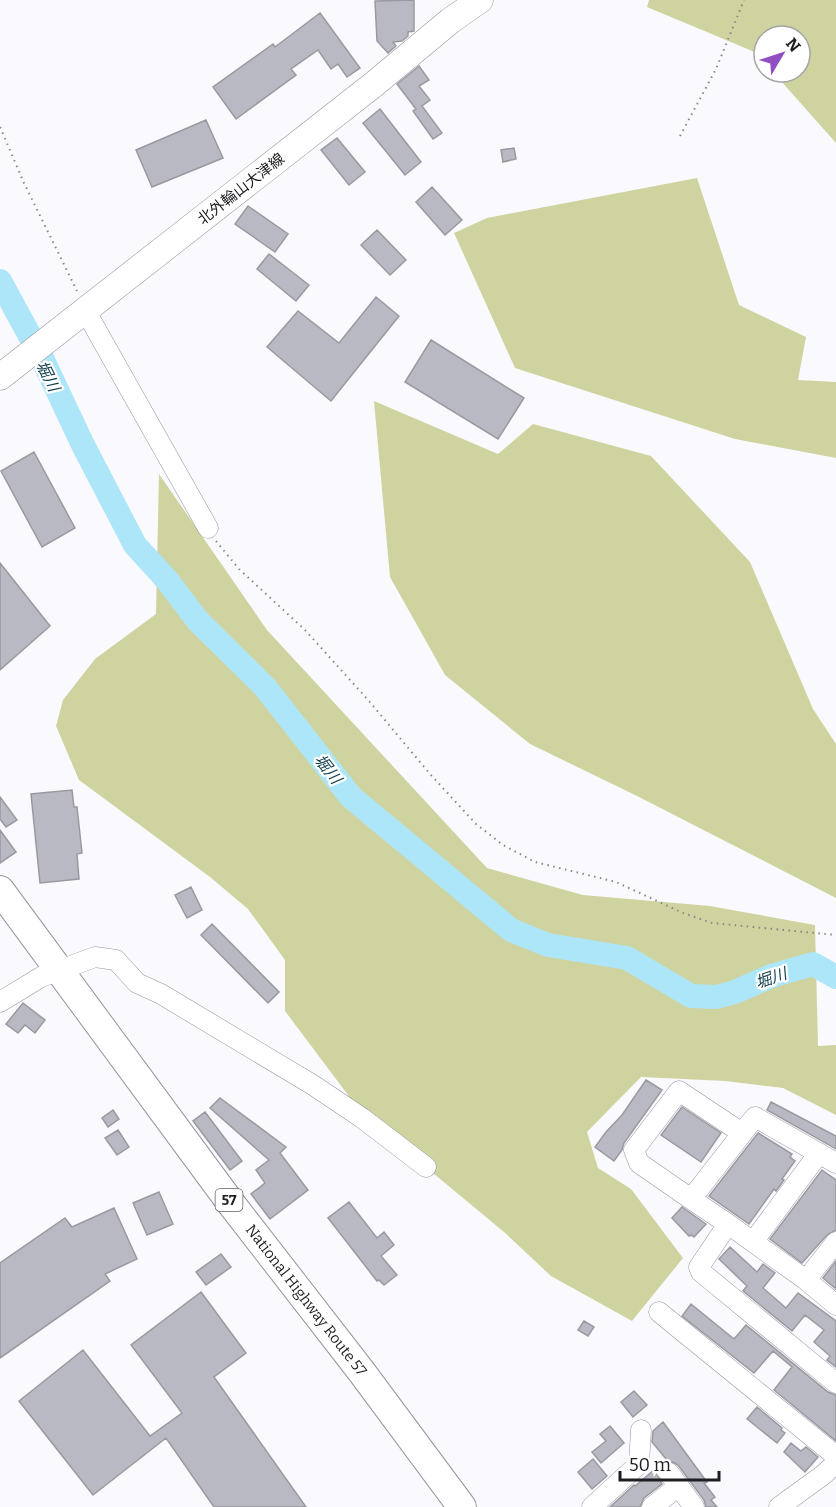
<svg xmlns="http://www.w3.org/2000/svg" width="836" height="1507" font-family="Bitter,'Noto Sans JP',serif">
<rect width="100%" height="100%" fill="#fafafe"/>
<!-- green -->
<path fill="#cfd39f" d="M649,0H836V143L773,72H800V36H764V61L757,53L647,7Z
M697,178L739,305L806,337L798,380L836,382V458L735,439L515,368L454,233L487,218Z
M374,401L498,454L533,424L651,456L750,562L813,709L836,744V898L637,796L530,744L445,675L390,577Z
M159,474L267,630L487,868L583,895L710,906L815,925L818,1046L836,1045V1115L783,1088L725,1081L641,1077L587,1132L598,1168L631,1189L683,1258L632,1321L551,1276L504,1232L363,1115L285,1011V960L248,909L210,877L79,780L56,726L63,700L95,659L156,614Z"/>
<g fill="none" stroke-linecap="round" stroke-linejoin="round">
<!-- river -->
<path stroke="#aee6f9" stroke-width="24" d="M0,281L42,358L83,445L135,545L167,580L198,621L265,687L351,797L511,930L548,945L627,958L691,996L716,997L735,992L771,976L813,964L836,977"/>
</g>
<!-- building -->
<path fill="#b9b9c3" stroke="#9999a2" stroke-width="1.5" d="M414,0V31L408,32V36L402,41L393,42L396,46L388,53L377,41L375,1Z
M320,13L360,68L347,77L338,64L331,69L318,50L291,69L296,75L236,119L213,87L273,44L275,47Z
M419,66L429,80L419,86L430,100L422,106L442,133L433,139L413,111L416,109L397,84Z
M380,109L421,162L405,175L363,123Z
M206,120L223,158L152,187L136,150Z
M337,138L365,172L349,185L321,150Z
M514,148L516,159L503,162L501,150Z
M432,187L462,220L445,235L416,202Z
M248,206L288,234L275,252L235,224Z
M377,230L406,260L390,275L361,245Z
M269,254L309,285L296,301L257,269Z
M376,297L399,316L331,401L267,347L298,311L339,343Z
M431,340L524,398L498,439L405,382Z
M34,452L75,528L42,547L1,471Z
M0,563L50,626L0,670Z
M72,790L74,807H77L82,853L77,854L79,879L40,883L31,794Z
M0,797L17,820L6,827L0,819Z
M0,830L16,852L0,863Z
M191,887L202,910L187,918L175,895Z
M212,924L279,992L268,1003L201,935Z
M23,1003L45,1020L35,1033L25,1025L18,1033L6,1024Z
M646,1080L662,1090L624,1143L622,1150L614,1161L595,1147L606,1132L622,1115Z
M220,1098L286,1147L280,1153L308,1190L270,1219L251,1194L265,1183L256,1170L269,1160L210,1108Z
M771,1102L836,1136V1149L767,1110Z
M682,1107L721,1133L701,1162L661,1135Z
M113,1110L119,1119L108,1127L102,1118Z
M205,1112L242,1161L230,1170L193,1121Z
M118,1130L129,1147L117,1155L105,1138Z
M758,1133L792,1154L790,1157L795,1161L782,1179L784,1180L776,1191L774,1189L749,1224L709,1196Z
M822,1170L836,1180V1230L827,1235L802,1263L770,1239Z
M159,1192L173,1224L147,1235L133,1203Z
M349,1202L377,1238L384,1232L394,1245L381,1256L397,1275L384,1285L379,1280L377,1281L328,1218Z
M682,1207L706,1224L694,1237L691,1235L689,1236L672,1218Z
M114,1208L137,1259L105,1274L110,1281L0,1358V1263L65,1218L72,1227Z
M730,1247L757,1272L763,1264L775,1273L763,1288L786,1308L798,1293L836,1321V1367L827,1360L830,1356L814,1342L824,1330L805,1315L792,1331L743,1291L747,1286L719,1259Z
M221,1254L231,1267L206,1285L196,1272Z
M836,1261V1289L823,1278Z
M201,1292L246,1353L214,1377L306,1507H214L166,1438L93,1495L19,1401L83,1350L150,1436L182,1413L131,1345Z
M691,1304L734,1339L746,1325L828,1392L836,1395V1441L774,1390L792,1367L773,1351L754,1373L682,1316Z
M584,1321L594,1327L588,1336L578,1330Z
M634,1391L647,1405L633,1417L621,1402Z
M757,1407L782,1428L781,1430L785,1433L777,1443L747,1419Z
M663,1422L707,1482L704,1483L715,1497L711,1500L717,1507H706L704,1500L678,1465L673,1462L663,1463L667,1460L652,1442L653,1431Z
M610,1426L624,1443L601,1463L592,1452L606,1441L600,1434Z
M791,1443L801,1451L806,1447L818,1457L805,1472L784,1452Z
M593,1459L607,1476L592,1489L578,1472Z
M660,1465L657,1474L662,1484L644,1498L640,1507H610L634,1485L635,1486Z"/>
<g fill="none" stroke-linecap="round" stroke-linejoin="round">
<defs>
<path id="minor" d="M85,310L208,528
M0,1002L41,977L95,957L116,960L137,983L161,994L313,1085L362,1118L426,1167
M691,1199L639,1163L634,1150L679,1091L742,1133
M728,1224L691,1199L755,1117L836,1163
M753,1242L819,1153
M836,1242L806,1280L728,1224L699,1267L701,1272L836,1383
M806,1280L836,1305
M659,1312L836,1456
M669,1473L694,1507
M592,1507L639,1464L641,1430
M652,1507L679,1486
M779,1507L823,1475L836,1463"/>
<path id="major" d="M0,377L373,85L450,21L480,0"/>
<g id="highway">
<path id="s1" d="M0,890L233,1206L361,1371L462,1507"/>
</g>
</defs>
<!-- minor casing -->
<use href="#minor" stroke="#94949d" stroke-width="21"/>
<!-- major casing -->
<use href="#major" stroke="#94949d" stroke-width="27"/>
<!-- highway casing -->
<use href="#highway" stroke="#94949d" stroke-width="30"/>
<!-- path -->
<path stroke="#87878b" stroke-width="2" stroke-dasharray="1.5 4.5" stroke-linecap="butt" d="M0,127L24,183L77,291
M680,136L716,69L744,0
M216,541L239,569L305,630L369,701L430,774L476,824L503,845L535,862L616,882L683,913L712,923L836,935"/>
<!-- minor -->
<use href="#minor" stroke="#fff" stroke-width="20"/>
<!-- major -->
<use href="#major" stroke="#fff" stroke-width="26"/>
<!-- highway -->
<use href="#highway" stroke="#fff" stroke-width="28"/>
</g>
<g text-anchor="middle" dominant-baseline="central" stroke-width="4.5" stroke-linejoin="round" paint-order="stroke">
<!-- shield labels -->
<rect fill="#fff" stroke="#626264" stroke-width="1.5" x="215.5" y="1189" width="27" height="22" rx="4.5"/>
<g font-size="14" font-weight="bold" fill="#1e1e22">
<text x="229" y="1200">57</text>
</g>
<!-- street labels -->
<g font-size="15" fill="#1e1e22" stroke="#fff">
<text transform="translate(241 189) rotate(-38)">北外輪山大津線</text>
<text stroke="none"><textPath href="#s1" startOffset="512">National Highway Route 57</textPath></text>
</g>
<!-- water labels -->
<g font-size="16" font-style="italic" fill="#103f4c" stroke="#fff">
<text transform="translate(48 376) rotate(63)">堀川</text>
<text transform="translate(328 769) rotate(52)">堀川</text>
<text transform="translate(771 978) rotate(-19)">堀川</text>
</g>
</g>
<!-- north arrow -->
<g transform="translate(782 54) rotate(51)"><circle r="28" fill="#ffffff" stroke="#a5a5a7" stroke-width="1.5"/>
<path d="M0-4.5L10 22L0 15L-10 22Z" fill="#914ec3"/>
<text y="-9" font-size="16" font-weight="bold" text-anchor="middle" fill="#1e1e22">N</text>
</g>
<!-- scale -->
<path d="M620 1471v9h99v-9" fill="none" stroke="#1e1e22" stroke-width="3"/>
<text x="629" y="1471" font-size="18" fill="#1e1e22" stroke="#ffffff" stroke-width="4.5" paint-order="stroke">50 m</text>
</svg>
